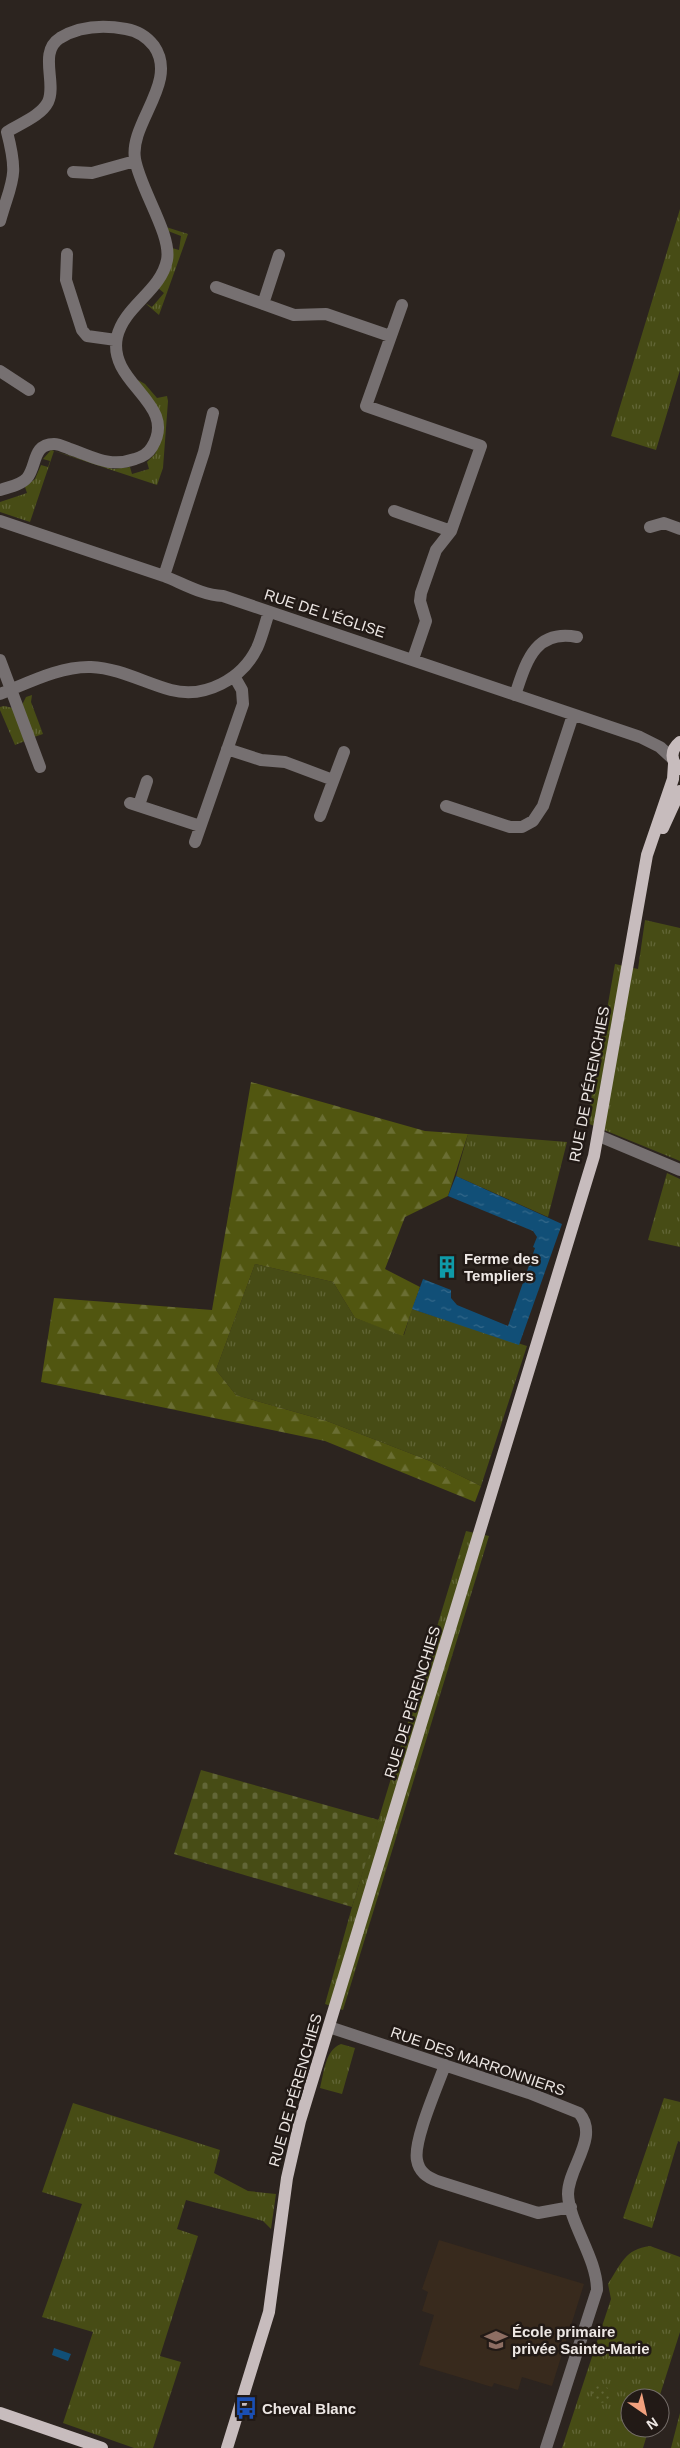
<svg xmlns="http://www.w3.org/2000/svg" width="680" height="2448" font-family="Arial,sans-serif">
<defs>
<pattern id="grass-tufts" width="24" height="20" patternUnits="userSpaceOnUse" patternTransform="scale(1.25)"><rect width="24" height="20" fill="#474c15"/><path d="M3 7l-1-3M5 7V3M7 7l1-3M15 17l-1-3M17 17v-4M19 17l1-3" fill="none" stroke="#626637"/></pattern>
<pattern id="forest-firs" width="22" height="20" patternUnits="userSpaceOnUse" patternTransform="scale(1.25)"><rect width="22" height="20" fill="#515610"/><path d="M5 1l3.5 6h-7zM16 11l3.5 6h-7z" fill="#6a6e33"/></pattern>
<pattern id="cemetery-stones" width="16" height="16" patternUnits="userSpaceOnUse" patternTransform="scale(1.25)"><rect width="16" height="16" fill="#474c15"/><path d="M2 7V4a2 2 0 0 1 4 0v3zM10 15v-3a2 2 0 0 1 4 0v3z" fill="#626637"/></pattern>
<pattern id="park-dots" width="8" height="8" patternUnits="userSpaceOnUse" patternTransform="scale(1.25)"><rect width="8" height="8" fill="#474c15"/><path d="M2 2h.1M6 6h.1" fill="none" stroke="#626637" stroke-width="1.8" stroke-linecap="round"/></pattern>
<pattern id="water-ripples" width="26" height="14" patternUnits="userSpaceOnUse" patternTransform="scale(1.25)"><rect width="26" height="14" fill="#114f77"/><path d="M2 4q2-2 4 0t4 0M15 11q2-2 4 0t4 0" fill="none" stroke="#34688a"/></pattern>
</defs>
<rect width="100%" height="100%" fill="#2c241f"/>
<!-- education -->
<path fill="#382a1d" d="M439,2240L584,2284L552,2386L522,2377L518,2390L494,2383L492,2387L419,2365L434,2315L422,2311L428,2292L422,2289Z"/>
<!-- grass -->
<path fill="url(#grass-tufts)" d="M680,209V370L656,450L611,436Z
M166,227L188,234L159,315L145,303L152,307L164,293L158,288L172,248L179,250L181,236L168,231Z
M138,380L145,384L157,398L167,396L168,401L163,468L157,485L54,451L30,522L0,512V502L27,493L25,487L35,479L41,465L48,467L50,461L43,459L51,450L113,469L130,467L132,474L149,469L147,462L155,454L160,441Z
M32,695L31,702L43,734L34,737L22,705L26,697Z
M4,706L13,708L25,741L15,745L0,710V707Z
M645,920L680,928V1161L587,1123L615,964L638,969Z
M468,1134L567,1142L548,1217L456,1176Z
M667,1173L680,1179V1247L648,1240Z
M255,1264L333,1282L355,1318L404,1335L412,1309L527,1346L481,1486L430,1461L327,1421L236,1395L216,1370Z
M466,1531L489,1536L343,2010L325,2004L352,1907Z
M341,2044L355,2048L342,2094L320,2088C324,2073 325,2050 341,2044Z
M664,2098L680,2102V2142L678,2141L652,2228L623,2218Z
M73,2103L220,2150L214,2173L248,2191L276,2194L271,2229L263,2221L186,2200L177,2229L198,2236L160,2356L181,2362L153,2448H134L63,2423L93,2332L42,2317L82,2204L42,2192Z
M650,2246L680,2257V2332L659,2398H630V2428H649L643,2448H562L611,2299L608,2284C621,2264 625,2249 650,2246Z
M680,2413V2448H671Z"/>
<!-- forest -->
<path fill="url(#forest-firs)" d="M251,1082L425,1131L468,1134L448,1196L405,1217L385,1269L420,1287L403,1336L355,1318L333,1282L255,1264L216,1370L236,1395L327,1421L430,1461L481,1486L475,1502L325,1441L41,1382L54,1298L212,1310Z"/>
<!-- cemetery -->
<path fill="url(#cemetery-stones)" d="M201,1770L379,1820L352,1907L174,1854Z"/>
<!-- park -->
<path fill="url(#park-dots)" d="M592 2394a9 9 0 1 1 18 0a9 9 0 1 1-18 0Z"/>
<!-- water -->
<path fill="url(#water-ripples)" d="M456,1176L562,1224L519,1345L412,1309L423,1279L451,1290V1298L457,1305L508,1326L535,1248L533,1247L537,1237L533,1231L448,1196Z
M54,2348L71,2354L68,2361L52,2355Z"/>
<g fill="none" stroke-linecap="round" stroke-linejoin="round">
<!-- minor -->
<path stroke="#767071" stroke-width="12" d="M73,172L92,173L135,161
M0,221C12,179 19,178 7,132C19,124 41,116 48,102C57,83 38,52 60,38C80,26 104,25 126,29C138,31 147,37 154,46C179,82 129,123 135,159C140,189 172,235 167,260C161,291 124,306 117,337C107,384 179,403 152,447C148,454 142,457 135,459C109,468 94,457 70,449C65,447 59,444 54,444C32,444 37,466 27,478C21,485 9,487 0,490
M67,254L66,280L82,330L87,336L116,340
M216,287L294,315L326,314L390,336
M263,304L279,255
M402,305L366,406L481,446L451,531L436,550L421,593L420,601L426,621L413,659
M0,371L29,390
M394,511L451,531
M0,521L164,576C184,584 202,595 223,596L640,737L660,747L673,759
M650,527L664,523L680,529
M164,576L204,452L213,413
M0,660L40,767
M0,694C28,683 60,666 91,667C119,668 145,683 171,690C205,699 242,679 257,648C262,637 265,624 269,612
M515,695C526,663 534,629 577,637
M227,749L261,760L285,762L333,780
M130,803L200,826
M139,805L147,781
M446,806L510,827H522L533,821L543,806L573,715
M320,816L344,752
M195,842L243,704L242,690L234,676
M599,1136L680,1170
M329,2027L529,2093L579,2113C600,2137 568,2167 568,2194C569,2223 597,2258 597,2290L546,2448
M445,2065C438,2085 413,2141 417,2160C419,2172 427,2177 437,2181L538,2213L571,2207"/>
<!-- major -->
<path stroke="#c7bcbd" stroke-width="12" d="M680,742C670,750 670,761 680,769
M663,828L680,791
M0,2413L102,2448
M227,2448L269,2312L287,2178L300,2121L594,1156L647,855L673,779L674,764"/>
</g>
<!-- icons -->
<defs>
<symbol id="building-bare" viewBox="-9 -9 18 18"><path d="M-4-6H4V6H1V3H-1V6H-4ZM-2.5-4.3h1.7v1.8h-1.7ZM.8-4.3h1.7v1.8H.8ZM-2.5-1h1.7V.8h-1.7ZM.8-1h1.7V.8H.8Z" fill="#0f9aa8" stroke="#221a16" stroke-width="2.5" paint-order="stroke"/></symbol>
<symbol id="school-bare" viewBox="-9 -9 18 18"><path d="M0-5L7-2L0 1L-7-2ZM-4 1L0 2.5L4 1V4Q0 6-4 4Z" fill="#8d6e63" stroke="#221a16" stroke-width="2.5" paint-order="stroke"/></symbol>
<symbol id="bus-bare" viewBox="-9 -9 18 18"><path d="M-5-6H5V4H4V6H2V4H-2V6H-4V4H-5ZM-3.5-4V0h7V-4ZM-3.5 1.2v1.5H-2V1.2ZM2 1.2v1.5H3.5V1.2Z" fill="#1a4fb4" stroke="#221a16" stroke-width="2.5" paint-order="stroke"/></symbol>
</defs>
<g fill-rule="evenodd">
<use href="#building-bare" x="431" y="1251" width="32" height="32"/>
<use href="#school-bare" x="480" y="2324" width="32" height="32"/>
<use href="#bus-bare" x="230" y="2392" width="32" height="32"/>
</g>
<g text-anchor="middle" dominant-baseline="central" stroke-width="5" stroke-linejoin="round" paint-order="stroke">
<!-- street labels -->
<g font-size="15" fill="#ede7e4" stroke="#221a16">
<text transform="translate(325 613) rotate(18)">RUE DE L'ÉGLISE</text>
<text transform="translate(589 1084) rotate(-79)">RUE DE PÉRENCHIES</text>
<text transform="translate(412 1702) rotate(-73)">RUE DE PÉRENCHIES</text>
<text transform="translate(478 2061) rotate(19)">RUE DES MARRONNIERS</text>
<text transform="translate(295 2090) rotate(-74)">RUE DE PÉRENCHIES</text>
</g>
<!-- poi labels -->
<g font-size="15" font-weight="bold" fill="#ede7e4" stroke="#221a16" text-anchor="start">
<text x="464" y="1258">Ferme des<tspan x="464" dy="17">Templiers</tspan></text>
<text x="512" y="2331">École primaire<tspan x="512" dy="17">privée Sainte-Marie</tspan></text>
<text x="262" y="2408">Cheval Blanc</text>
</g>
</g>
<!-- north arrow -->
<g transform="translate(645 2413) rotate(146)"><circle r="24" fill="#221a16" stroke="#736c68"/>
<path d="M0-4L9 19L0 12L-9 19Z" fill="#f2a17e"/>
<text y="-8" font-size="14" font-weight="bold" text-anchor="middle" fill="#ede7e4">N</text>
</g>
</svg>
